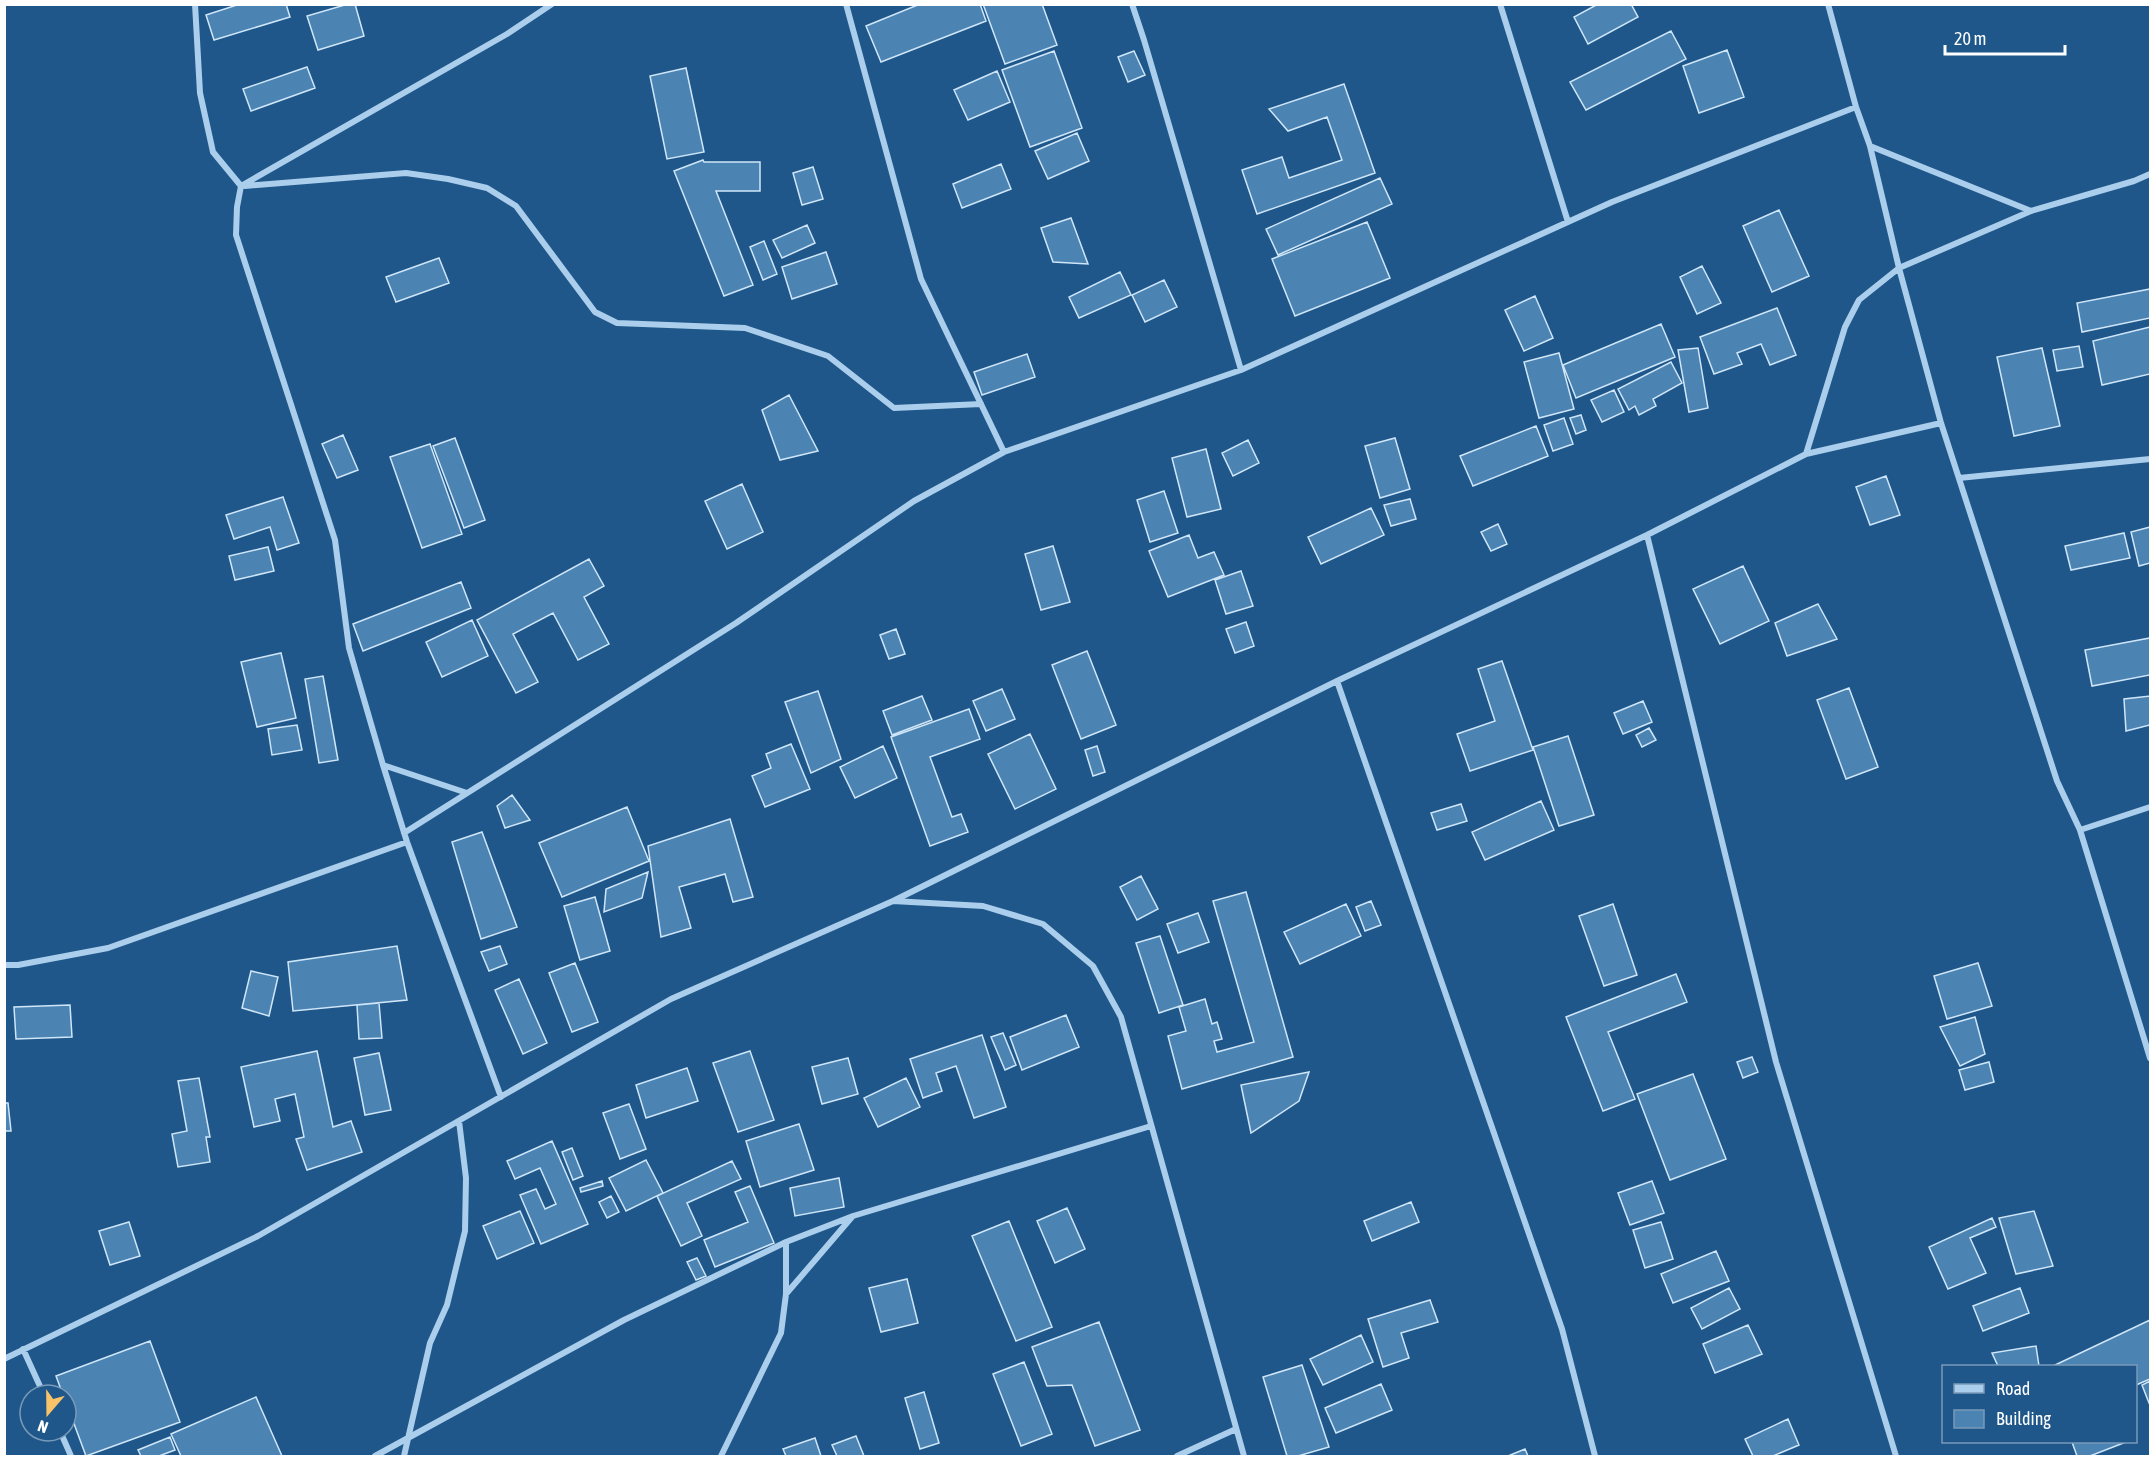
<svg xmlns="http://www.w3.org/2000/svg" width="2155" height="1461" font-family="'Asap Condensed',sans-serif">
<rect width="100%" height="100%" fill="#1f578a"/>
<!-- building -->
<path fill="#4b83b3" stroke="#cfe6f8" stroke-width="1.5" d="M240,4H286L290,17L214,40L206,15Z
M348,4H355L364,36L318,50L307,16Z
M920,4H980L986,21L881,62L866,26Z
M983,4H1042L1057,45L1005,64Z
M1598,4H1631L1638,17L1588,44L1574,17Z
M1671,31L1686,59L1586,110L1570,82Z
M1727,50L1744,97L1699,113L1683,66Z
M1054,51L1082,128L1030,147L1002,70Z
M1134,51L1145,75L1128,82L1118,57Z
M307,67L315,88L251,111L243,89Z
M686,68L704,152L667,159L650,76Z
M997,71L1010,102L968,120L954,90Z
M1344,84L1375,173L1257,214L1242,170L1282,157L1289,178L1342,160L1327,117L1288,131L1269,109Z
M1077,133L1089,161L1048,179L1035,151Z
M703,160L704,162H760V191H716L753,285L724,296L674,171Z
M1001,164L1011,189L962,208L953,184Z
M813,167L823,199L802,205L793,173Z
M1380,178L1392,204L1278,255L1266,229Z
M1779,210L1809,276L1772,292L1743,226Z
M1071,218L1088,264L1053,262L1041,228Z
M1367,222L1390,278L1295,316L1272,259Z
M807,225L815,243L782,258L773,240Z
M764,241L777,274L763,280L750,247Z
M826,252L837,284L792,299L782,267Z
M439,258L449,283L396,302L386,277Z
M1702,266L1721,303L1697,314L1680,277Z
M1120,272L1131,295L1079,318L1069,297Z
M1164,280L1177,307L1145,322L1132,295Z
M2150,289V318L2082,332L2077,303Z
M1535,296L1553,338L1524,351L1505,310Z
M1777,308L1796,355L1770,365L1761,344L1737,353L1742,364L1714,374L1700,337Z
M1661,324L1675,357L1576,398L1563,365Z
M2150,327V374L2102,385L2093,341Z
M2079,346L2083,367L2057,371L2053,350Z
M1698,348L1708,408L1689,412L1678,350Z
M2042,348L2060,426L2014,436L1997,357Z
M1559,353L1574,409L1539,418L1524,362Z
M1027,354L1035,377L982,395L974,372Z
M1671,362L1682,383L1653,399L1656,406L1639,415L1635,406L1629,410L1618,389Z
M1614,390L1624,412L1602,422L1591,400Z
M789,395L818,451L780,460L762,410Z
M1581,415L1586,430L1576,434L1570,418Z
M1564,418L1573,444L1553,451L1544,425Z
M1536,426L1548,456L1473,486L1460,456Z
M343,435L358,470L337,478L322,444Z
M455,438L485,520L464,528L433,446Z
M1395,438L1410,489L1380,498L1365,446Z
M1248,440L1259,463L1233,476L1222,453Z
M430,444L462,534L422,548L390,457Z
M1206,449L1221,509L1187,517L1172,458Z
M1886,476L1900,515L1870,525L1856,487Z
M742,484L763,532L727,549L705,501Z
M1164,491L1178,533L1150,542L1137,500Z
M283,497L299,543L277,550L270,527L234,539L226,515Z
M1410,499L1416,519L1391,526L1384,505Z
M1371,508L1384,535L1321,564L1308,537Z
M1498,524L1507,544L1491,551L1481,532Z
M2150,527V563L2139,566L2131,532Z
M2124,533L2130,558L2071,570L2065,546Z
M1189,535L1198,558L1214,552L1224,575L1168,597L1149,551Z
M1053,546L1070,602L1041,610L1025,554Z
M268,547L274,571L235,580L229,556Z
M589,559L604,586L584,597L609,644L578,660L553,613L513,634L538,682L516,693L477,620Z
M1743,566L1769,621L1720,644L1693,589Z
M1241,571L1253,606L1226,614L1215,580Z
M461,582L471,608L363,651L353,624Z
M1818,604L1837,639L1787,656L1775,623Z
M472,620L488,656L442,677L426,642Z
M1246,622L1254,646L1235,653L1226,629Z
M896,629L905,654L889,659L880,635Z
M2150,638V675L2092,686L2085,650Z
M1087,651L1116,725L1081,739L1052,665Z
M281,653L296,718L257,727L241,662Z
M1502,661L1533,750L1470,771L1457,734L1495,721L1478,669Z
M323,676L338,760L319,763L305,679Z
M1849,688L1878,767L1846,779L1817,700Z
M1002,689L1015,719L986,731L973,701Z
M818,691L841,759L811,773L785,702Z
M922,696L932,720L892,735L883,711Z
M2150,696V725L2126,731L2124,699Z
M1643,701L1652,722L1623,734L1614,713Z
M969,709L980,739L930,757L952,817L961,814L968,832L930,846L891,737Z
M297,725L302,750L272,755L268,729Z
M1649,728L1656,740L1642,747L1636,735Z
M1030,734L1056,789L1015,809L988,754Z
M1568,736L1594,815L1559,826L1533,747Z
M791,744L810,789L765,807L752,776L771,768L766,754Z
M883,746L897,778L855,798L840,767Z
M1097,746L1105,772L1093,776L1085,750Z
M512,795L530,820L505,828L497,806Z
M1541,801L1554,830L1485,860L1472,832Z
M1461,804L1467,821L1437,830L1431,813Z
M627,807L649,861L562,897L539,843Z
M730,819L753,897L733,902L725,874L679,887L691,928L661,937L648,846Z
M482,832L517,927L481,939L452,842Z
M648,872L642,898L604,912L606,889Z
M1141,876L1158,909L1137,920L1120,887Z
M1246,892L1293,1057L1182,1089L1168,1036L1186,1031L1179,1007L1205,999L1212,1024L1217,1022L1222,1039L1214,1041L1217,1052L1254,1042L1213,901Z
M595,897L610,951L580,960L564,906Z
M1371,901L1381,925L1365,931L1356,907Z
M1346,904L1361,936L1300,964L1284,932Z
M1613,904L1637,975L1604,986L1579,916Z
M1198,913L1209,942L1178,953L1167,924Z
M1160,936L1183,1005L1159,1013L1136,943Z
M397,946L407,1000L293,1011L288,962Z
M500,946L507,964L489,971L481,952Z
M575,963L598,1022L572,1032L549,973Z
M1978,963L1992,1006L1947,1019L1934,976Z
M251,971L278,977L269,1016L242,1008Z
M1676,974L1687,1002L1608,1032L1635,1099L1603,1111L1566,1017Z
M519,979L547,1043L523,1054L495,990Z
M379,1003L382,1038L359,1039L357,1005Z
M70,1005L72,1037L16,1039L14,1007Z
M1066,1015L1079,1047L1022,1070L1010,1037Z
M1975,1017L1985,1054L1960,1066L1940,1027Z
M1003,1033L1016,1065L1005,1070L991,1037Z
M982,1035L1006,1107L974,1118L956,1066L936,1073L942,1091L923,1098L910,1059Z
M317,1051L333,1127L351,1121L362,1152L307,1170L296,1139L304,1137L295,1094L275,1099L280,1121L254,1127L241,1067Z
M750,1051L774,1120L738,1132L713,1063Z
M379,1053L391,1110L365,1115L354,1058Z
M1752,1057L1758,1072L1743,1078L1737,1062Z
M848,1058L858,1094L822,1104L812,1067Z
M1989,1062L1994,1082L1965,1090L1959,1070Z
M687,1068L698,1101L646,1118L636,1085Z
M1309,1072L1299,1101L1251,1133L1241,1085Z
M1693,1074L1726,1159L1670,1180L1637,1094Z
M199,1078L210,1137H206L210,1162L178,1167L172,1134L187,1131L178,1081Z
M906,1078L920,1107L878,1127L864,1098Z
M4,1103H8L11,1131H4Z
M629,1104L646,1149L620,1159L603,1113Z
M799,1124L814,1170L760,1187L746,1141Z
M552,1141L588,1224L541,1244L520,1195L536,1189L545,1209L556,1204L540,1168L515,1179L507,1161Z
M572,1148L583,1176L573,1180L562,1152Z
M646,1160L663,1193L626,1211L609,1178Z
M732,1161L741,1179L687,1203L702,1236L681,1246L657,1196Z
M839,1178L844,1207L795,1216L790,1188Z
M602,1181L603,1186L581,1192L580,1188Z
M1652,1181L1664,1213L1630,1225L1618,1193Z
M750,1186L774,1243L715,1267L704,1240L748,1222L735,1192Z
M611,1196L619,1212L607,1218L599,1202Z
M1411,1202L1419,1222L1372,1241L1364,1221Z
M1067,1208L1085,1249L1055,1263L1037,1221Z
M520,1211L534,1243L497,1259L483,1226Z
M2034,1211L2053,1266L2016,1274L1999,1218Z
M1992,1218L1996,1227L1970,1238L1986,1273L1948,1289L1929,1247Z
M1009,1221L1052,1327L1016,1341L972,1236Z
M129,1222L140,1256L110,1265L99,1231Z
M1661,1222L1673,1259L1645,1268L1633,1230Z
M1716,1251L1729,1281L1673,1303L1661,1274Z
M697,1258L706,1276L696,1280L687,1262Z
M907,1279L918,1323L881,1332L869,1288Z
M1729,1288L1740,1309L1702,1329L1691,1308Z
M2020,1288L2029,1313L1983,1331L1973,1306Z
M1430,1300L1438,1322L1401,1333L1409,1358L1383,1367L1368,1319Z
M2150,1320V1379L2136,1385V1366H2053Z
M1099,1322L1140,1430L1095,1446L1072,1385L1047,1386L1032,1347Z
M1748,1325L1762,1354L1715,1373L1703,1344Z
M1361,1335L1373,1362L1323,1385L1310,1359Z
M150,1341L180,1422L86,1456L66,1402V1395H63L56,1376Z
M2036,1346L2039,1366H1998L1992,1353Z
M1024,1362L1052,1434L1021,1446L993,1374Z
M1302,1365L1329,1447L1298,1456H1287L1263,1377Z
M2150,1381V1402L2149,1403L2142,1385Z
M1381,1384L1392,1410L1336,1433L1325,1408Z
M924,1392L939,1443L920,1449L905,1398Z
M256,1397L282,1456H181L171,1434Z
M1788,1419L1799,1445L1773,1456H1753L1745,1439Z
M856,1436L864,1456H837L832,1445Z
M170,1437L175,1450L159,1456H141L138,1450Z
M815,1438L821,1456H786L783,1449Z
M2072,1442H2126L2090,1456H2077Z
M1525,1449L1528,1456H1508Z"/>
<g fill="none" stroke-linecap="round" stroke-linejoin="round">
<!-- street -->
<path stroke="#aaceeb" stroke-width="6" d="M195,4L200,93L213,152L241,186
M846,4L921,279L1004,452
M1132,4L1144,40L1241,370
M1500,4L1568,222
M1828,4L1856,107L1870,146L1899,268L1941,423L2057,781L2080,830L2150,1058
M1870,146L2031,211
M245,186L406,173L448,179L487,188L516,206L595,312L617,323L745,328L828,356L894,408L981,404
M1806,454L1845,327L1859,300L1899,268L2031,211L2134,181L2150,174
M1959,478L2150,459
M1647,535L1776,1062L1896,1456
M1337,681L1562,1329L1595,1456
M383,765L467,793
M2080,830L2150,807
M404,833L736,623L914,501L1004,452L1241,370L1612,202L1856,107
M893,901L983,906L1043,924L1093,966L1121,1017L1244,1456
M4,965H18L108,948L407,842
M501,1097L407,842L383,765L349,648L335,540L236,235L237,207L241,186L507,34L552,4
M786,1294L852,1217
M23,1349L44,1395
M4,1359L258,1236L671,999L893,901L1337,681L1647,535L1806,454L1941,423
M60,1431L71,1456
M375,1456L624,1320L786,1242L853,1216L1151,1126
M404,1456L430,1343L447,1305L465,1231L466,1178L459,1121
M721,1456L781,1333L786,1294V1242
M1177,1456L1236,1429"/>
</g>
<!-- border -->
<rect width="2155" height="1461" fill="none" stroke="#ffffff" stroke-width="12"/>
<!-- legend -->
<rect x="1942" y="1365" width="195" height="78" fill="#1f578a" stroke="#799ab9" stroke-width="1.5"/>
<rect x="1954" y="1384" width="30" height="9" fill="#aaceeb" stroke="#799ab9" stroke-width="1.5"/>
<text x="1996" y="1395" font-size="18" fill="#ffffff">Road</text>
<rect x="1954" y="1410" width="30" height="18" fill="#4b83b3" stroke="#799ab9" stroke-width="1.5"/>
<text x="1996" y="1425" font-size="18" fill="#ffffff">Building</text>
<!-- north arrow -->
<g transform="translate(48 1413) rotate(200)"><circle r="28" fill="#1f578a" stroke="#799ab9" stroke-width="1.5"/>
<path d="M0-4.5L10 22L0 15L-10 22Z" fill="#f9c36a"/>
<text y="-9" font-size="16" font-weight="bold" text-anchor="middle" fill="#ffffff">N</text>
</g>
<!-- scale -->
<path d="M1945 45v9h120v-9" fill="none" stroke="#ffffff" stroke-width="3"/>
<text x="1954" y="45" font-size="18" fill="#ffffff" stroke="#1f578a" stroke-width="4.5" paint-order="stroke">20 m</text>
</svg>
